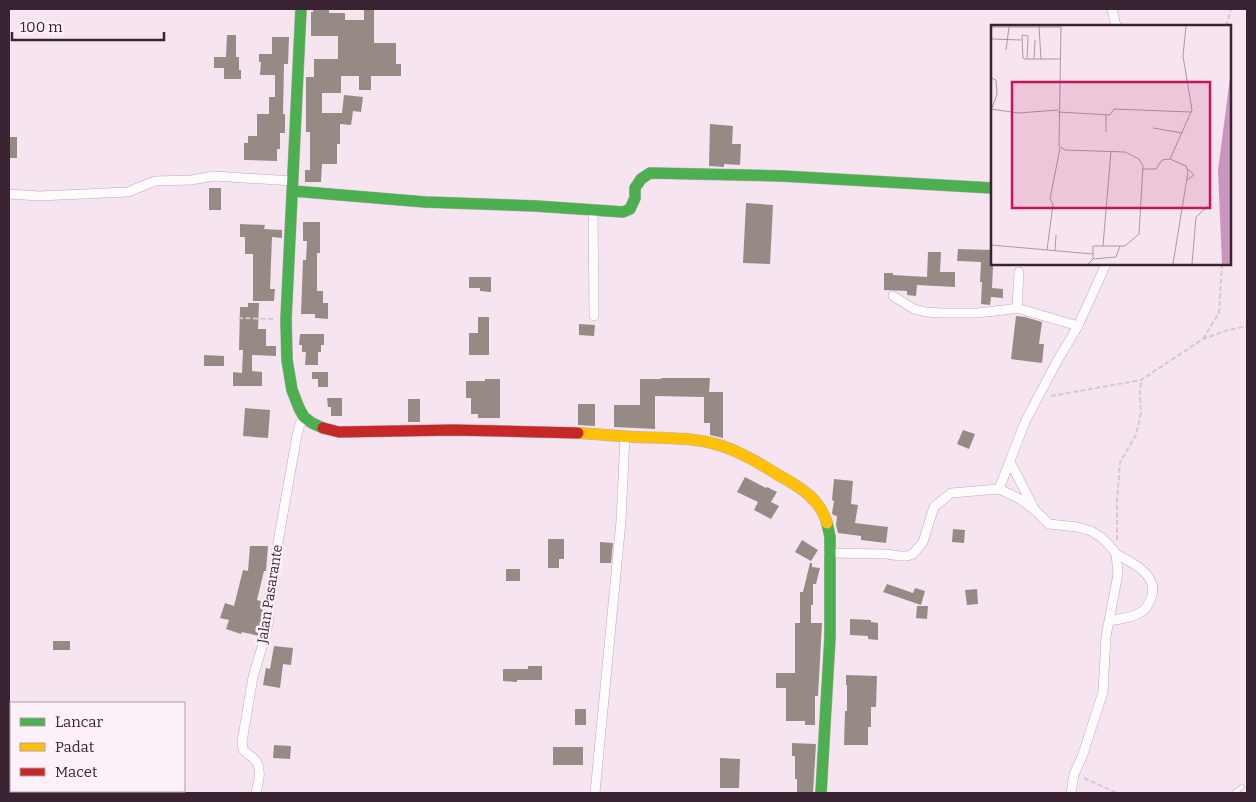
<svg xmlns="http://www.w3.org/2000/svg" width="1256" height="802" font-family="Bitter,serif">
<rect width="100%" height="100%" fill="#f6e4f0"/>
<!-- building -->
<path fill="#968b84" d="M313,9H329V13H345V20H364V9H374V43H396V64H401V76H371V90H359V76H341V93H322V113H342L344,95L363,97L361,112L353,111L351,125L340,124V144H337V164H322L321,182H305V170H310V132H306V77H314V59H338V36H311V12H313Z
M227,35H236V57H239V70H241V79H224V68H214V57H226Z
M272,37H289L288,64H284L283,114H285V133H280V149H277V161L244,160V143H248V136H257V114H269V97H275V75H260L261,62H259V54H272Z
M710,124L733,126L732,144H741L740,165L724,164V167L709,166Z
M9,137H17V158H9Z
M209,188H221V210H209Z
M746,203L773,205L770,264L743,263Z
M303,222H320V253H317V291H323V303H328V319L315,318V314H301L303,260H306L307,241H303Z
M240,224L265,225L264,229L282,230V238L272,237L270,289H275L274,301H253V254H245V237H240Z
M958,249L992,250V266H993L992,288L1003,289V298L991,297L990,305L981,304L982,282H980L981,262L957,261Z
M928,252H941L940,272H955V287L917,285L916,296L907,295V291L884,290V273H893V275L927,277Z
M469,277H491V292L480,291V288H469Z
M248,303H259L258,329H266V346H276V356L252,355V371L262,372V386H233V372L242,373L243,350H239L240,307H248Z
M1016,316L1025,317L1042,322L1039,344H1044L1042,363L1011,359Z
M478,317H489V355H469V333H478Z
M579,324L595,325L594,336L579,335Z
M300,334H324V345H321V352H318V365H305L306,352H302V345H299Z
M204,355L224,356V366H204Z
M312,372H328V387H318V379H312Z
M661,378H710L709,392H723V438L710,435V423H704V397L655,396V429L614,427V405H640V379H661Z
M485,379H500V418H478V414H471V398H466V381H485Z
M327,398H342V416H331V407H328Z
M408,399H420V422H408Z
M578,404H595V426L578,425Z
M245,408L270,410L268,438L243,436Z
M963,430L975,434L969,449L957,444Z
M745,477L766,488L767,487L777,492L771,502L779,506L771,519L754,510L758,502L737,492Z
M834,479L853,481L851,504L858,505L855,523L888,527L886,543L861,540V536L838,533L836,525L837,516L833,515L832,513L834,501L832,500Z
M953,529L965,530L964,543L952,542Z
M548,539H564V559H559V568H548Z
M802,540L818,550L811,561L795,552Z
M600,542L613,543L611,563H600Z
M250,546H268L266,571H264L257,600L264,602L259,636L242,632L241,634L226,629L229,620L220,618L225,603L234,606L243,570L248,571Z
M810,563H812V567L820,568L816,584H813V605H811V623H822L818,696H815V725H805V721H786V688H776V673H795V623H800V592H803Z
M506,569H520V581H506Z
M887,584L913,593L915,588L925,591L921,605L883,592Z
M977,589L978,604L967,605L965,590Z
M917,606H928L927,619L916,618Z
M850,619L871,620V622L878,623V640L868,639V636L850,635Z
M53,641H70V650H53Z
M274,646L293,648L291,665L283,664L280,688L263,685L266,668L270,669Z
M528,666H542V680H517V682L503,681V669H528Z
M846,675L877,676L876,707H871V727H868V745H844L845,711H847V685H846Z
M575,709H586V725H575Z
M792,743L816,744L813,793H797V779H795V756H792Z
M274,745L291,746L290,759L273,758Z
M553,747H583V765H553Z
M720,758L740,759L739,788H720Z"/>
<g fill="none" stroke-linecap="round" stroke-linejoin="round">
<defs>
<path id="lane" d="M1234,793L1242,787"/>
<path id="street" d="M1112,9L1116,26
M9,194L39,196L128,192L155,181L191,180L214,176L293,181
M593,210L594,316
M893,296L914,309L926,312L941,313H977L1004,310L1017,308L1078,326
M1017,308L1019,272
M1010,462L1034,508
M999,489L1020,499L1035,510L1049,524L1077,527L1091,531L1101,537L1110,546L1116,554L1118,574L1106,636L1103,692L1082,757L1074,774L1071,793
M829,553L886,554L900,556H907L913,554L923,542L934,507L951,493L999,489L1025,422L1056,363L1078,326L1106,264
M1109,621C1120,619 1133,618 1143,611C1147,608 1149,603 1151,598C1160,576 1132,562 1116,554
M256,793C258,783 263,769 255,760C252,756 246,754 243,749L242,742L253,677L265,637L268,624L275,559L297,435L300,424L305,418
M595,793L621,521L625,436"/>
<path id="fast" d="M301,9L286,319L287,360L292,390L299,408L304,417L312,423L323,428
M293,191L425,202L536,206L623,212L630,209L635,198V188L641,179L650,173L782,176L992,188
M821,793L830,637V537L827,523"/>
<path id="slow" d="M578,433C597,434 616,436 635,437C664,438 694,437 722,446C743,453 762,465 780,476C800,487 820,499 827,523"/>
<path id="jam" d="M323,428L339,432L454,430L578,433"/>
</defs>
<!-- lane casing -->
<use href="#lane" stroke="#bcabb7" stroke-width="5.5"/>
<!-- street casing -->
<use href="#street" stroke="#bcabb7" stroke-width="10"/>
<!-- fast casing -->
<use href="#fast" stroke="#bcabb7" stroke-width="12"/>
<!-- slow casing -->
<use href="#slow" stroke="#bcabb7" stroke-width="12"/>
<!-- jam casing -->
<use href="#jam" stroke="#bcabb7" stroke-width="12"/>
<!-- path -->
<path stroke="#d2cad0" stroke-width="2" stroke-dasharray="5 2.5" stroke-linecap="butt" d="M1226,26L1231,9
M238,318L274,319
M1203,339L1219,313L1222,264
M1051,396L1141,380L1203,339L1225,331L1247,326
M1117,540V501L1120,462L1136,435L1141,413L1140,396L1141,380
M1084,778L1117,793"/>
<!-- lane -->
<use href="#lane" stroke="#fefbfd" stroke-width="4.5"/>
<!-- street -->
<use href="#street" stroke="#fefbfd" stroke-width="9"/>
<!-- fast -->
<use href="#fast" stroke="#4caf50" stroke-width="11"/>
<!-- slow -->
<use href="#slow" stroke="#ffc107" stroke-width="11"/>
<!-- jam -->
<use href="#jam" stroke="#c62828" stroke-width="11"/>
</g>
<g text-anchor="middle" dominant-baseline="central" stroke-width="5" stroke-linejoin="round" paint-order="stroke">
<!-- street labels -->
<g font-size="14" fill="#392333" stroke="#fdf1f9">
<text transform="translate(270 594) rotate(-81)">Jalan Pasarante</text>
</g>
</g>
<!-- overview -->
<g transform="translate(991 25)">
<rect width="240" height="240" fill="#f6e4f0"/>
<path d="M240,45V239H231L227,145Z" fill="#cb96bd"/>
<path fill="none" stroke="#aa97a4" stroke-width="1" d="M48,1L50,34M70,1L68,121L74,125L134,127L148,134L152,141L148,209L134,221H102V234L97,239M0,2H70M0,14L30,15M15,25L18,2M36,34L37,11L31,10L32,33L33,34H69M43,34L44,15M0,53L5,55L6,69L1,83M0,84L27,88L67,85M67,87L119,90L123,84L200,87M115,90V107M162,103L191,108M179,134L195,141L197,147L182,239M152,144H165L171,135L179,134L201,85L192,31L195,1M196,155L203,150L197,144M0,220L102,229M112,221L120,126M56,225L62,179L59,174L69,123M64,226L65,210M102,234L125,232L129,221M201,239L205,192L217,181"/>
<path fill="#c2185b" fill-opacity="0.15" stroke="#c2185b" stroke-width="2.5" d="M21,57H219V183H21Z"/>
<rect width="240" height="240" fill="none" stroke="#392333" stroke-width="2.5"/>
</g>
<!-- border -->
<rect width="1256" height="802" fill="none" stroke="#392333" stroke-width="20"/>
<!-- legend -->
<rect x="10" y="702" width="175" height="90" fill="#fdf1f9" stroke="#af9faa"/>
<rect x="20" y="718" width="25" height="8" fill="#4caf50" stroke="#af9faa"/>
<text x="55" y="727" font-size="15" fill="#392333">Lancar</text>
<rect x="20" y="743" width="25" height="8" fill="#ffc107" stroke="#af9faa"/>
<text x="55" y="752" font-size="15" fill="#392333">Padat</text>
<rect x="20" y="768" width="25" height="8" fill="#c62828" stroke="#af9faa"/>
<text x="55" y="777" font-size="15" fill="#392333">Macet</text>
<!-- scale -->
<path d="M12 32v8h152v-8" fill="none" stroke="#392333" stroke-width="2.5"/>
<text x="20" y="32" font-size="15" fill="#392333" stroke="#fdf1f9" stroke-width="4" paint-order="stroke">100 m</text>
</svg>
